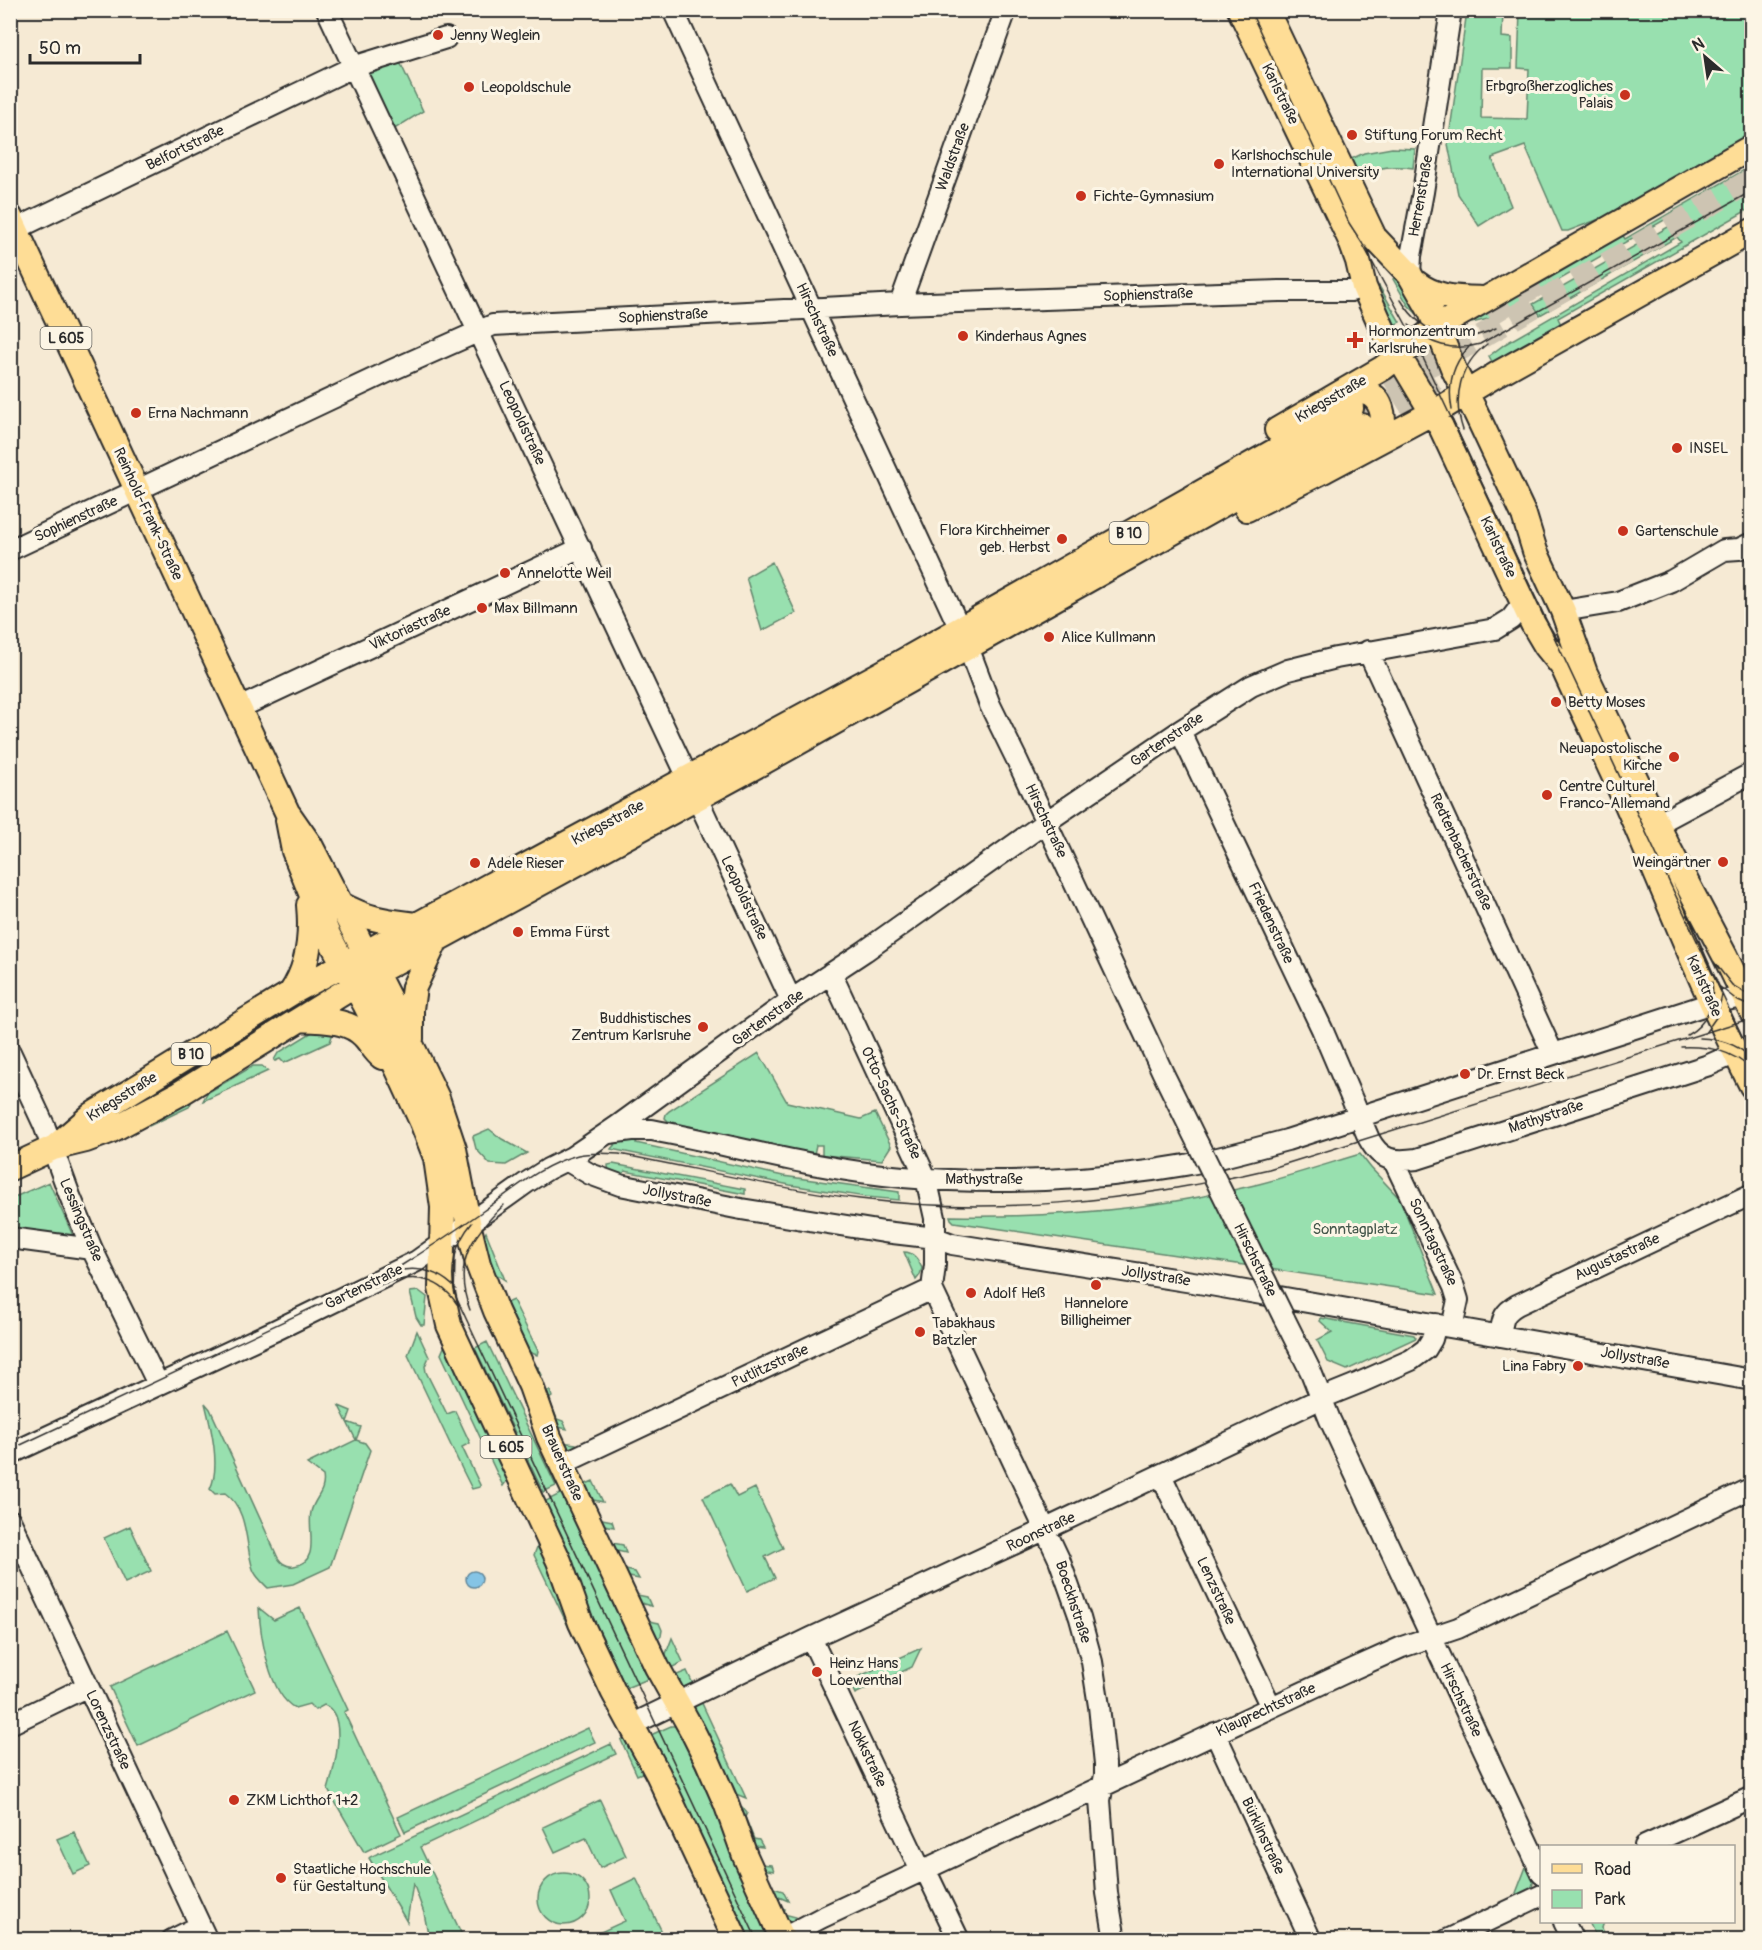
<svg xmlns="http://www.w3.org/2000/svg" width="1762" height="1950" font-family="Pangolin,sans-serif">
<rect width="100%" height="100%" fill="#f6ead4"/>
<filter id="ink" filterUnits="userSpaceOnUse"><feTurbulence type="fractalNoise" baseFrequency=".0167" numOctaves="2"/><feDisplacementMap in="SourceGraphic" scale="12" xChannelSelector="R" yChannelSelector="G"/><feConvolveMatrix kernelMatrix="1 2 1 2 8 2 1 2 1" color-interpolation-filters="sRGB"/></filter>
<g filter="url(#ink)">
<!-- green -->
<path fill="#98e0af" stroke="#62866d" stroke-width="1.5" d="M1547,10L1751,11V135L1610,215L1568,231H1562L1525,146L1492,158L1511,206L1479,226L1458,194L1448,144L1467,11H1503L1502,37L1512,38V68H1482L1481,118L1527,119L1529,69L1518,68L1520,11L1546,13Z
M398,58L423,111L393,130L364,70Z
M1392,148L1415,149L1413,168C1394,165 1376,167 1359,175L1351,159L1364,153Z
M1751,166V208L1558,318L1564,331L1496,369L1489,356L1505,344L1681,242L1677,237L1540,315L1533,304L1670,226L1666,219L1492,318L1472,323L1470,321L1619,229L1625,239Z
M1404,273L1424,309L1416,313L1408,305L1393,279Z
M1379,286L1400,322L1394,325L1372,290Z
M772,562L796,613L762,631L746,577Z
M326,987L157,1094L99,1127L95,1121L186,1067Z
M335,1027L330,1042L284,1063L280,1059L275,1061L274,1060L278,1053L314,1031Z
M759,1053L787,1102L861,1119L875,1113L891,1146L882,1160L822,1155V1145H816L814,1154L773,1146L668,1121L665,1118L666,1114L669,1111Z
M253,1066H262L268,1071L203,1101L207,1093Z
M186,1098L191,1103L189,1107L149,1126L146,1120Z
M489,1129L502,1139L527,1153L506,1165L490,1164L476,1149L473,1137V1136Z
M640,1135L636,1143L783,1176L899,1192V1200L866,1197L790,1185L611,1149C618,1139 628,1137 640,1135Z
M1360,1154L1371,1168L1400,1199L1438,1294L954,1222L951,1219L950,1216C1053,1218 1159,1209 1259,1184C1293,1175 1327,1164 1360,1154Z
M613,1164L745,1189V1194L625,1171L620,1179L609,1175L608,1165Z
M49,1182L74,1238L11,1231L10,1199Z
M486,1232L505,1280L493,1272L482,1239Z
M904,1252C914,1252 918,1260 922,1268L920,1275L916,1280Z
M419,1291L427,1297L424,1325H421L416,1317L410,1292Z
M513,1300L538,1351L537,1355L523,1350L501,1305Z
M1321,1318L1414,1335L1416,1338L1347,1370L1328,1362L1317,1340L1332,1332L1320,1321Z
M417,1331L429,1357L425,1366L426,1372L447,1414L455,1411L470,1443L462,1447L480,1485V1487L472,1489L463,1471L408,1355Z
M447,1340L481,1410L476,1412L478,1417L483,1414L509,1478L503,1486L441,1354Z
M487,1342L556,1486L543,1492L475,1348Z
M529,1363L538,1367L542,1375L539,1377L545,1391H550L552,1397L549,1399L557,1419L563,1421L567,1429L558,1427V1436L562,1437L561,1442L576,1444L578,1447L572,1451L561,1446Z
M205,1403L210,1409L278,1558C282,1564 287,1567 294,1566C321,1563 307,1528 311,1512C314,1498 326,1492 323,1476L307,1464L356,1440L339,1406L351,1411L347,1422L361,1427L356,1440L365,1443L370,1450L330,1567L293,1584L268,1588C263,1583 255,1576 253,1569C245,1545 249,1510 225,1493L215,1494L210,1489C221,1467 211,1427 205,1403Z
M593,1481L603,1502L593,1500L592,1504L594,1505L593,1510L598,1512L597,1518L612,1521L614,1527L604,1525L605,1536L608,1537L607,1542L623,1545L626,1553L617,1551V1562L621,1563V1569L635,1572L639,1579L629,1577V1588L633,1589L632,1594L647,1597L651,1606L640,1603L639,1607L642,1608L641,1613L645,1614L644,1620L659,1623L662,1630L661,1636L655,1641L651,1640L579,1487Z
M730,1484L737,1497L755,1488L783,1548L765,1557L775,1578L747,1591L703,1497Z
M566,1491L653,1677L626,1688L540,1504Z
M130,1526L151,1571L125,1583L104,1538Z
M541,1537L608,1696L603,1699L534,1555Z
M259,1608L274,1620L300,1608L348,1710L344,1712L401,1834L364,1852L328,1790C334,1770 349,1714 324,1705L315,1710L309,1704L295,1708C269,1695 260,1634 259,1608Z
M227,1631L255,1690L138,1746L110,1687Z
M672,1638L683,1662L667,1670L664,1659Z
M921,1648L912,1667L855,1694L849,1681Z
M687,1671L694,1686C682,1691 679,1687 672,1677Z
M700,1699L746,1798L736,1794H732L693,1712L695,1705Z
M671,1726H675L678,1729L776,1939H743L650,1737L653,1734Z
M588,1728L595,1742L405,1832L398,1817Z
M624,1738L627,1739L641,1767L642,1773L637,1775L621,1740Z
M611,1744L616,1754L420,1847L464,1939H429L424,1913L413,1883L407,1922L369,1858L370,1857Z
M600,1800L626,1856L600,1868L586,1838L555,1852L543,1827Z
M737,1806L742,1807L747,1813L745,1817L754,1839L759,1840L763,1847L754,1846L756,1857L759,1858V1864L772,1865L774,1871L762,1869L770,1887L783,1891L788,1901L779,1897V1907L785,1909L784,1914L796,1917L797,1923L789,1924C771,1913 745,1834 736,1811Z
M74,1832L90,1866L73,1874L57,1839Z
M1530,1866C1536,1884 1534,1888 1520,1899L1516,1893L1526,1867Z
M538 1899a26 26 0 1 1 52 0a26 26 0 1 1-52 0Z
M636,1878L663,1934L652,1939H596L594,1935L625,1921L611,1890Z
M1589,1922H1604L1602,1928L1604,1933L1610,1932L1614,1939H1597Z"/>
<!-- water -->
<path fill="#85c4e5" stroke="#61879b" stroke-width="1.5" d="M466 1579a8 8 0 1 1 16 0a8 8 0 1 1-16 0Z"/>
<g fill="none" stroke-linecap="round" stroke-linejoin="round">
<!-- major-tunnel -->
<path stroke="#cdc4b2" stroke-width="24" stroke-dasharray="24 12" stroke-linecap="butt" d="M1488,315L1550,276
M1355,405L1421,368L1444,358L1752,180
M1366,424L1435,379"/>
<defs>
<path id="minor" d="M327,10L689,780
M673,10L960,629
M16,229L353,67L446,38
M1410,275L1411,256L1423,192L1451,10
M900,304L1006,10
M10,550L392,370L493,325L900,304L1279,291H1351L1364,287
M1563,611L1618,602L1671,581L1724,550L1739,549L1752,543
M968,647L990,705L1017,760L1163,1073L1198,1144
M1368,651L1553,1054
M239,708L581,548
M1180,731L1322,1029L1369,1139C1381,1161 1393,1162 1417,1159L1709,1065L1752,1046
M697,798L791,1000
M1657,824L1752,773
M10,1052L44,1125L70,1196L92,1249L158,1384
M609,1133L632,1130H652C736,1146 818,1170 903,1177C994,1185 1095,1181 1185,1165C1219,1159 1253,1149 1287,1140L1712,1003L1752,995
M566,1160L590,1174L620,1185L741,1209L884,1232L936,1238L952,1244L1205,1284L1752,1380
M1394,1161L1454,1287L1458,1300L1452,1327
M10,1238L92,1249
M932,1289L1059,1559L1080,1618L1092,1662L1099,1706L1105,1764V1775L1100,1800L1107,1893L1115,1940
M1284,1318L1311,1372L1330,1420L1542,1874
M1500,1336C1503,1319 1502,1314 1517,1305L1752,1194
M10,1454L276,1330L417,1261L526,1183L548,1169L572,1157L616,1127L791,1000L865,951L1046,822L1180,731L1251,686L1288,670L1336,658L1495,629L1511,619L1523,603
M562,1464L932,1289L935,1265V1218L926,1178L831,973
M1161,1475L1271,1707
M10,1520L207,1940
M811,1638L921,1871
M10,1724L88,1686
M631,1725L811,1638L1046,1529L1322,1398L1359,1383L1411,1360L1426,1349L1432,1339L1436,1324
M1215,1733L1311,1940
M1645,1846L1752,1797
M925,1869L959,1940
M1564,1922L1573,1940
M783,1938L821,1918L1353,1669L1402,1647L1458,1628L1752,1488
M172,1940L200,1926
M1447,1940L1542,1895"/>
<path id="major" d="M1240,10L1350,239L1358,261L1364,287L1383,330L1441,427L1533,624L1546,646L1563,667C1587,721 1615,774 1637,828C1674,915 1709,1002 1752,1086
M1266,10L1374,237L1410,275L1431,312L1454,370L1476,413L1524,515L1535,551L1563,611L1585,673L1668,847L1725,956L1752,1012
M10,217L287,812L310,845L390,1001L437,1098L454,1149L470,1232L478,1264L496,1311L531,1386L549,1437L657,1667L692,1730L708,1762L726,1803L745,1856L783,1940
M1415,282C1436,299 1459,298 1486,299
M1340,394C1357,391 1374,388 1381,408C1383,414 1384,421 1381,427C1378,434 1372,441 1367,447
M1277,430L1383,368L1437,327L1752,147
M1247,509L1325,470L1445,406L1499,373L1752,231
M288,820L294,851L328,935L365,1004L398,1070L422,1122L436,1158L443,1207L441,1288L449,1325L559,1561L581,1623L613,1691L658,1774L736,1940
M340,904C369,920 385,921 417,925
M291,993C309,967 312,936 309,905
M302,1019C323,1021 348,1019 364,1036C371,1043 374,1051 382,1057
M411,1039V1009L414,987L436,940
M57,1145L92,1115L291,993L882,673L1351,408
M10,1168L53,1148L86,1140L110,1131L179,1094L375,973L765,761L1362,426"/>
</defs>
<!-- minor casing -->
<use href="#minor" stroke="#2b2b2b" stroke-width="24"/>
<!-- major casing -->
<use href="#major" stroke="#2b2b2b" stroke-width="28"/>
<!-- minor -->
<use href="#minor" stroke="#fcf5e5" stroke-width="20"/>
<!-- major -->
<use href="#major" stroke="#fedd96" stroke-width="24"/>
<!-- tram -->
<path stroke="#2b2b2b" stroke-width="1.5" d="M1250,10L1349,223L1362,243L1416,343L1752,1058
M1401,300C1423,336 1458,347 1496,328
M1409,325C1428,345 1454,352 1480,344L1752,191
M1452,410C1447,384 1452,363 1471,345
M1463,430C1452,398 1460,364 1487,344
M1714,962L1732,985L1752,997
M1720,987L1738,1001L1752,1007
M1705,1033L1717,1016L1722,995
M1687,1035C1707,1024 1715,1004 1712,982
M1700,1038C1719,1039 1735,1043 1749,1056
M1681,1047C1708,1046 1732,1050 1752,1070
M472,1223C455,1243 449,1269 455,1295L757,1940
M397,1271C420,1266 440,1272 456,1289
M374,1287C406,1275 436,1272 457,1304
M470,1310C452,1264 471,1236 504,1205
M10,1450L399,1267C428,1249 456,1230 483,1211C513,1190 542,1164 578,1155C591,1152 605,1153 619,1154C699,1169 779,1189 860,1199C998,1216 1134,1201 1269,1169L1752,1018"/>
<defs>
<path id="minor-bridge" d="M1198,1144L1284,1318"/>
</defs>
<!-- minor-bridge casing -->
<use href="#minor-bridge" stroke="#2b2b2b" stroke-width="24" stroke-linecap="butt"/>
<!-- minor-bridge -->
<use href="#minor-bridge" stroke="#fcf5e5" stroke-width="20"/>
</g>
</g>
<!-- markers -->
<g fill="#c8321e" stroke="#fcf5e5" stroke-width="2">
<circle cx="438" cy="35" r="6"/>
<circle cx="469" cy="87" r="6"/>
<circle cx="1625" cy="95" r="6"/>
<circle cx="1352" cy="135" r="6"/>
<circle cx="1219" cy="164" r="6"/>
<circle cx="1081" cy="196" r="6"/>
<circle cx="963" cy="336" r="6"/>
<path d="M1352 331h6v6h6v6h-6v6h-6v-6h-6v-6h6z"/>
<circle cx="136" cy="413" r="6"/>
<circle cx="1677" cy="448" r="6"/>
<circle cx="1623" cy="531" r="6"/>
<circle cx="1062" cy="539" r="6"/>
<circle cx="505" cy="573" r="6"/>
<circle cx="482" cy="608" r="6"/>
<circle cx="1049" cy="637" r="6"/>
<circle cx="1556" cy="702" r="6"/>
<circle cx="1674" cy="757" r="6"/>
<circle cx="1547" cy="795" r="6"/>
<circle cx="1723" cy="862" r="6"/>
<circle cx="475" cy="863" r="6"/>
<circle cx="518" cy="932" r="6"/>
<circle cx="703" cy="1027" r="6"/>
<circle cx="1465" cy="1074" r="6"/>
<circle cx="1096" cy="1285" r="6"/>
<circle cx="971" cy="1293" r="6"/>
<circle cx="920" cy="1332" r="6"/>
<circle cx="1578" cy="1366" r="6"/>
<circle cx="817" cy="1672" r="6"/>
<circle cx="234" cy="1800" r="6"/>
<circle cx="281" cy="1878" r="6"/>
</g>
<g text-anchor="middle" dominant-baseline="central" stroke-width="6" stroke-linejoin="round" paint-order="stroke">
<!-- shield labels -->
<g fill="#fcf5e5" stroke="#6a6863" stroke-width="1.5">
<rect x="40.5" y="327" width="51" height="22" rx="4.5"/>
<rect x="1109.5" y="522" width="39" height="22" rx="4.5"/>
<rect x="171.5" y="1043" width="39" height="22" rx="4.5"/>
<rect x="480.5" y="1436" width="51" height="22" rx="4.5"/>
</g>
<g font-size="14" font-weight="bold" fill="#2b2b2b">
<text x="66" y="338">L 605</text>
<text x="1129" y="533">B 10</text>
<text x="191" y="1054">B 10</text>
<text x="506" y="1447">L 605</text>
</g>
<!-- poi labels -->
<g font-size="15" fill="#2b2b2b" stroke="#fcf5e5" text-anchor="start">
<text x="450" y="35">Jenny Weglein</text>
<text x="1613" y="86" text-anchor="end">Erbgroßherzogliches<tspan x="1613" dy="17">Palais</tspan></text>
<text x="481" y="87">Leopoldschule</text>
<text x="1364" y="135">Stiftung Forum Recht</text>
<text x="1231" y="155">Karlshochschule<tspan x="1231" dy="17">International University</tspan></text>
<text x="1093" y="196">Fichte-Gymnasium</text>
<text x="1368" y="331">Hormonzentrum<tspan x="1368" dy="17">Karlsruhe</tspan></text>
<text x="975" y="336">Kinderhaus Agnes</text>
<text x="148" y="413">Erna Nachmann</text>
<text x="1689" y="448">INSEL</text>
<text x="1050" y="530" text-anchor="end">Flora Kirchheimer<tspan x="1050" dy="17">geb. Herbst</tspan></text>
<text x="1635" y="531">Gartenschule</text>
<text x="517" y="573">Annelotte Weil</text>
<text x="494" y="608">Max Billmann</text>
<text x="1061" y="637">Alice Kullmann</text>
<text x="1568" y="702">Betty Moses</text>
<text x="1662" y="748" text-anchor="end">Neuapostolische<tspan x="1662" dy="17">Kirche</tspan></text>
<text x="1559" y="786">Centre Culturel<tspan x="1559" dy="17">Franco-Allemand</tspan></text>
<text x="1711" y="862" text-anchor="end">Weingärtner</text>
<text x="487" y="863">Adele Rieser</text>
<text x="530" y="932">Emma Fürst</text>
<text x="691" y="1018" text-anchor="end">Buddhistisches<tspan x="691" dy="17">Zentrum Karlsruhe</tspan></text>
<text x="1477" y="1074">Dr. Ernst Beck</text>
<text x="983" y="1293">Adolf Heß</text>
<text x="1096" y="1303" text-anchor="middle">Hannelore<tspan x="1096" dy="17">Billigheimer</tspan></text>
<text x="932" y="1323">Tabakhaus<tspan x="932" dy="17">Batzler</tspan></text>
<text x="1566" y="1366" text-anchor="end">Lina Fabry</text>
<text x="829" y="1663">Heinz Hans<tspan x="829" dy="17">Loewenthal</tspan></text>
<text x="246" y="1800">ZKM Lichthof 1+2</text>
<text x="293" y="1869">Staatliche Hochschule<tspan x="293" dy="17">für Gestaltung</tspan></text>
</g>
<!-- street labels -->
<g font-size="15" fill="#2b2b2b" stroke="#fcf5e5">
<text transform="translate(1280 94) rotate(64)">Karlstraße</text>
<text transform="translate(185 148) rotate(-26)">Belfortstraße</text>
<text transform="translate(953 157) rotate(-70)">Waldstraße</text>
<text transform="translate(1421 196) rotate(-80)">Herrenstraße</text>
<text transform="translate(1148 295) rotate(-2)">Sophienstraße</text>
<text transform="translate(663 316) rotate(-3)">Sophienstraße</text>
<text transform="translate(817 320) rotate(65)">Hirschstraße</text>
<text transform="translate(1331 399) rotate(-30)">Kriegsstraße</text>
<text transform="translate(522 423) rotate(65)">Leopoldstraße</text>
<text transform="translate(148 514) rotate(65)">Reinhold-Frank-Straße</text>
<text transform="translate(76 519) rotate(-25)">Sophienstraße</text>
<text transform="translate(1498 547) rotate(65)">Karlstraße</text>
<text transform="translate(410 628) rotate(-25)">Viktoriastraße</text>
<text transform="translate(1167 740) rotate(-34)">Gartenstraße</text>
<text transform="translate(1046 821) rotate(65)">Hirschstraße</text>
<text transform="translate(608 823) rotate(-28)">Kriegsstraße</text>
<text transform="translate(1461 852) rotate(65)">Redtenbacherstraße</text>
<text transform="translate(744 898) rotate(65)">Leopoldstraße</text>
<text transform="translate(1271 923) rotate(65)">Friedenstraße</text>
<text transform="translate(1704 986) rotate(66)">Karlstraße</text>
<text transform="translate(768 1018) rotate(-36)">Gartenstraße</text>
<text transform="translate(122 1097) rotate(-32)">Kriegsstraße</text>
<text transform="translate(891 1103) rotate(65)">Otto-Sachs-Straße</text>
<text transform="translate(1546 1117) rotate(-18)">Mathystraße</text>
<text x="984" y="1179">Mathystraße</text>
<text transform="translate(677 1196) rotate(11)">Jollystraße</text>
<text transform="translate(81 1220) rotate(67)">Lessingstraße</text>
<text transform="translate(1433 1242) rotate(65)">Sonntagstraße</text>
<text transform="translate(1617 1257) rotate(-25)">Augustastraße</text>
<text transform="translate(1255 1260) rotate(64)">Hirschstraße</text>
<text transform="translate(1156 1276) rotate(9)">Jollystraße</text>
<text transform="translate(364 1287) rotate(-26)">Gartenstraße</text>
<text transform="translate(1635 1358) rotate(10)">Jollystraße</text>
<text transform="translate(770 1366) rotate(-25)">Putlitzstraße</text>
<text transform="translate(562 1463) rotate(66)">Brauerstraße</text>
<text transform="translate(1041 1532) rotate(-25)">Roonstraße</text>
<text transform="translate(1216 1591) rotate(65)">Lenzstraße</text>
<text transform="translate(1073 1602) rotate(72)">Boeckhstraße</text>
<text transform="translate(1461 1700) rotate(65)">Hirschstraße</text>
<text transform="translate(1266 1710) rotate(-25)">Klauprechtstraße</text>
<text transform="translate(108 1730) rotate(65)">Lorenzstraße</text>
<text transform="translate(867 1754) rotate(65)">Nokkstraße</text>
<text transform="translate(1263 1836) rotate(65)">Bürklinstraße</text>
</g>
<!-- park labels -->
<g font-size="15" fill="#46584c" stroke="#fcf5e5">
<text x="1355" y="1229">Sonntagplatz</text>
</g>
</g>
<!-- margin -->
<rect width="1762" height="1950" fill="none" stroke="#fcf5e5" stroke-width="36"/>
<rect x="18" y="18" width="1726" height="1914" fill="none" stroke="#2b2b2b" stroke-width="2" filter="url(#ink)"/>
<!-- legend -->
<rect x="1540" y="1845" width="195" height="78" fill="#fcf5e5" stroke="#a8a49b" stroke-width="1.5"/>
<rect x="1552" y="1864" width="30" height="9" fill="#fedd96" stroke="#a8a49b" stroke-width="1.5"/>
<text x="1594" y="1875" font-size="18" fill="#2b2b2b">Road</text>
<rect x="1552" y="1890" width="30" height="18" fill="#98e0af" stroke="#a8a49b" stroke-width="1.5"/>
<text x="1594" y="1905" font-size="18" fill="#2b2b2b">Park</text>
<!-- north arrow -->
<g transform="translate(1705 57) rotate(331)" stroke="#fcf5e5" stroke-width="4.5" paint-order="stroke">
<path d="M0-4.5L10 22L0 15L-10 22Z" fill="#2b2b2b"/>
<text y="-9" font-size="16" font-weight="bold" text-anchor="middle" fill="#2b2b2b">N</text>
</g>
<!-- scale -->
<path d="M30 54v9h110v-9" fill="none" stroke="#2b2b2b" stroke-width="3"/>
<text x="39" y="54" font-size="18" fill="#2b2b2b" stroke="#fcf5e5" stroke-width="4.5" paint-order="stroke">50 m</text>
</svg>
